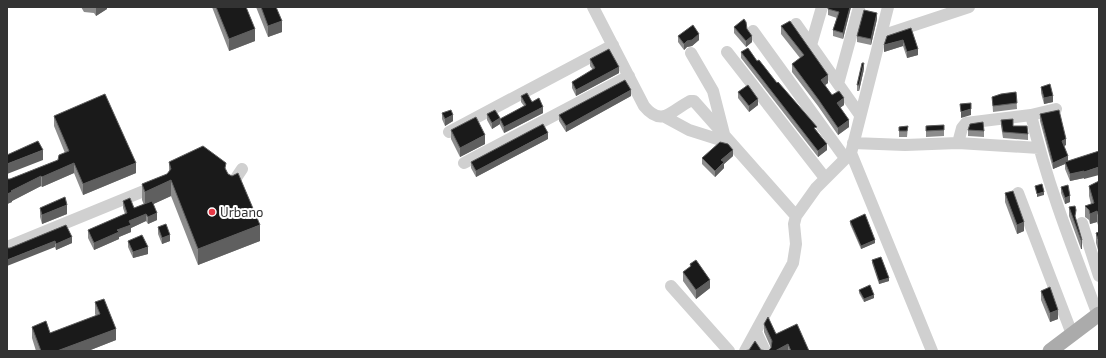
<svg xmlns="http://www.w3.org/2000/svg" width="1106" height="358" font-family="'Exo 2',sans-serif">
<rect width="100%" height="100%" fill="#fff"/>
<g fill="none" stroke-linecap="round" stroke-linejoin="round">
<!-- minor -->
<path stroke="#d0d0d0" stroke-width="12" d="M593,7L644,106C662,128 672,110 690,101H694L796,216
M888,7L851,153L932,351
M796,24L860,115
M753,31L845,158
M881,36L969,7
M811,45L822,7
M727,52L825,178
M691,53L713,91L724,134
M838,84L859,7
M1031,115C1047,184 1073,249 1098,315
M665,117L689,130L730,143
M449,132L613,45
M853,143L905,145L958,143L1039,148
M958,143L962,128L966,123L1031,115L1056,109
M464,163L629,76
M232,184L242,169
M1018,193L1072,334
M1082,223L1099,276
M7,247L156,186
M671,286L729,351
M756,332L765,351
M745,351L793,263L796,244L794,224L796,216L816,188L851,153"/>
<!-- major -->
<path stroke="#ababab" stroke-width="15" d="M1050,351L1099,314"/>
</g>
<!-- wall -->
<path fill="#8c8c8c" d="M81,7H107V9L96,16L94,13L84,12Z
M212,7H246L255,41L229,51Z
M256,7H276L282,32L268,37Z
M851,7L843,39L833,36V30L837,18L828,15V9Z
M877,19L871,45L857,42V36Z
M781,26L828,83L825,85L832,95L844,105L840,108L849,127L838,135L818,106L792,72V64L800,58L781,34Z
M734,27L747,29L752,42L746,47L734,33Z
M911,28L918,55L907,58L903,46L884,52Z
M678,36L699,40L692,46L687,47L684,50L678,42Z
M741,52L777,83L817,131L827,150L818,157L741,58Z
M590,59L619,73L576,96L572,88V82L593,70L590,66Z
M864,69L859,91H857V85Z
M1041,87L1053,102L1044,104L1041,93Z
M738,92L758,105L749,112L738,98Z
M1016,92L1017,109L993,112L992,97Z
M521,96L532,102L543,113L504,133L500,125V119L524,106L521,102Z
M631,96L566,132L559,121V115Z
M442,113L453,121L445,126L442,119Z
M487,114L500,124L492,129L487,120Z
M1040,114L1066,145L1064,146L1068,161L1099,151L1084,179V178L1070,181L1065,169V164L1053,169L1040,121Z
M54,116L136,173L83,195L74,173L42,187L41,186L12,201V202L7,204V179H10L58,160L65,153L54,126Z
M1001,120L1013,126L1028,134V140L1003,138L1001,126Z
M944,125V136L926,137V126Z
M908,126L907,137H899V127Z
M451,130L485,144L460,157L451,139Z
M968,130L984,131V137L968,136Z
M548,139L476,177L471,168V162Z
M733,156L724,164V168L715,177L702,164V158Z
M169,162L226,171L260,241L198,265L171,196L153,204L157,220L148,224L146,221L131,228V232L119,237V239L94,250L88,238V230L125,214L123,208V201L134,208L144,205L142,200V184L167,174L169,171Z
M1099,181V228L1097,222L1090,224L1089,220L1085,217V206L1091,204L1089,196V186Z
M1061,187L1070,202L1065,204L1061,193Z
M1005,193L1024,231L1017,234L1005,202Z
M1069,207L1076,219L1082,240V249H1081L1069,216Z
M40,208L67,214L42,224L40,217Z
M850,221L875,243L861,249L850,224Z
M66,225L72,243L56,250L55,247L10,248Z
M158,227L170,241L162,244L158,234Z
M1099,232L1098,250L1096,243V233Z
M128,241L148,254L133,258L128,247Z
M872,260L889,281L879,284L872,263Z
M690,264L710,288L696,299L683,281V272L690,267Z
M859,290L874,298L864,302L859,293Z
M1041,291L1058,319L1050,322L1041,300Z
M95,302L116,340L88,351H36L32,338V327L50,333L96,316L95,314Z
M764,324L776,334L809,351H743L761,350L768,351L771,348L764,332Z"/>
<!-- shaded-wall -->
<path fill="#5f5f5f" d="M96,7H107V9L96,16Z
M850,7H851L843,39V33Z
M877,13V19L871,45V39Z
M282,21V32L268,37V26Z
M255,29V41L229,51V39Z
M699,34V40L692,46L687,47L684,50V44L687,41Z
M752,36V42L746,47V41Z
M903,40V46L884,52V45Z
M918,49V55L907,58V52Z
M864,63V69L859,91V85Z
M619,67V73L576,96V90Z
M828,75V83L821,88V80Z
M631,90V96L566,132V126Z
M1053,96V102L1044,104V98Z
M844,98V105L837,110V103Z
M758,99V105L749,112V106Z
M543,107V113L504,133V127Z
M971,109V115L961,118V112Z
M453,115V121L445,126V119Z
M500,118V124L492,129V123Z
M849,120V127L838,135V128Z
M548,133V139L476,177V171Z
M485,135V144L460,157V148Z
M1066,139V145L1062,147V141Z
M827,144V150L818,157V151Z
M43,150V160L7,174V164Z
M733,150V156L724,164V168L715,177V171L721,160Z
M1068,156V163L1065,162V164L1053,169V163Z
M74,163V173L42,187V177Z
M136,163V173L83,195V184Z
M1099,167V175L1084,179V172Z
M1084,171V178L1070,181V174Z
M41,176V186L12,201V202L7,204V194L11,191Z
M171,180V196L145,208V192Z
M1044,192V195L1037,197V194Z
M1070,196V202L1065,204V198Z
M67,205V214L42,224V215Z
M1097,211V222L1090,224V214Z
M157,213V220L148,224V217Z
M146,214V221L131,228V232L119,237V239L94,250V243L117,230L129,221Z
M1024,222V231L1017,234V225Z
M260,225V241L198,265V249Z
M170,235V241L162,244V238Z
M72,237V243L56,250V244Z
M1098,239H1099V249L1098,250Z
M875,240V243L861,249V246Z
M1081,240H1082V249H1081Z
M55,241V247L7,266V260Z
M148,247V254L133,258V252Z
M889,278V281L879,284V281Z
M710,280V288L696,299V290Z
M874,295V298L864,302V299Z
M1058,310V319L1050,322V313Z
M116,329V340L88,351H57Z
M788,344V351H775Z"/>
<!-- building -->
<path fill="#1a1a1a" stroke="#5f5f5f" d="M216,7H246L255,29L229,39Z
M261,7H276L282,21L268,26Z
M828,7H850L843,33L833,30L839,12L828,9Z
M864,10L877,13L871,39L857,36Z
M744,19L746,22L747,29L752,36L746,41L734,27Z
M790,21L828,75L821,80L832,95L839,91L844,98L837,103L849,120L838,128L818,99L792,64L804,55L781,26Z
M693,25L699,34L692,40L687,41L684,44L678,36Z
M911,28L918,49L907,52L903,40L884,45L887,36Z
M748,48L757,61L759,60L777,83L778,82L785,90L817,127L814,128L827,144L818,151L741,52Z
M609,49L619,67L576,90L572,82L595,68L590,59Z
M862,63H864L859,85H857Z
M625,80L631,90L566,126L559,115Z
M1050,84L1053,96L1044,98L1041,87Z
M748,85L758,99L749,106L738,92Z
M1016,92L1017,103L993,106L992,97L1001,94Z
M527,93L532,102L539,98L543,107L504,127L500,119L526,105L521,96Z
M105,94L136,163L83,184L74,163L42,177L41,176L11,191L12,192L7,194V179H10L58,160L59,155L69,151L54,116Z
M971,103V109L961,112L960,104Z
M451,110L453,115L445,119L442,113Z
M495,110L500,118L492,123L487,114Z
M1059,110L1066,139L1062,141L1068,156L1053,163L1040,114Z
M476,117L485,135L460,148L451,130Z
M1013,119V126H1027L1028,134L1003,132L1001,120Z
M983,122L984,131L968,130L970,124Z
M543,124L548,133L476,171L471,162Z
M944,125V130L926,131V126Z
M908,126L907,131H899V127Z
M38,141L43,150L7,164V155Z
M720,142L728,144L733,150L721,160L724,162L715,171L702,158Z
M203,146L226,163L225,168L228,174L232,176L238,173L260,225L198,249L171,180L145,192L142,184L167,174L171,169L169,162Z
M1099,151V167L1084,172V171L1070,174L1065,162Z
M1099,181V217L1097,211L1090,214L1089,210L1085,206L1094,203L1089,186Z
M1042,184L1044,192L1037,194L1035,186Z
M1068,185L1070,196L1065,198L1061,187Z
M1013,191L1024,222L1017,225L1005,193Z
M65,197L67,205L42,215L40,208Z
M130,198L134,208L152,201L157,213L148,217L146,214L129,221L131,225L117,230L119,232L94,243L88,230L127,213L123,201Z
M1075,206L1076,210L1075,216L1082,240H1081L1069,207Z
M865,214L875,240L861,246L850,221Z
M166,224L170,235L162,238L158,227Z
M66,225L72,237L56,244L55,241L7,260V248H10Z
M1099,232V239H1098L1096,233Z
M142,235L148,247L133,252L128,241Z
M881,257L889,278L879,281L872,260Z
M696,260L710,280L696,290L683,272L691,266L690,264Z
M870,285L874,295L864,299L859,290Z
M1050,287L1058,310L1050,313L1041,291Z
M104,299L116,329L57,351H41L32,327L46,321L50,333L100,314L95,302Z
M768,317L776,334L797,324L809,351H791L788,344L775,351H743L749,350L755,341L761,350L768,351L771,348L772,341L764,324Z"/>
<!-- markers -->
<circle fill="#e63946" stroke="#fff" stroke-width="1.5" cx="212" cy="212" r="4"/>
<g text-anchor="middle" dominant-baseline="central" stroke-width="4" stroke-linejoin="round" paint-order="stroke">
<!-- poi labels -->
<g font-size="13" fill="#333" stroke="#fff" text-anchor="start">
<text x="220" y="212">Urbano</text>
</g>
</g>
<!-- border -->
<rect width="1106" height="358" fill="none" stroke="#333333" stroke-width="16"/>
</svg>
